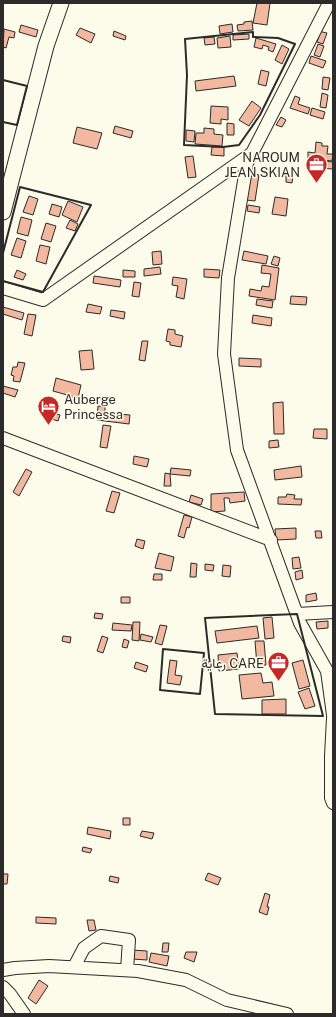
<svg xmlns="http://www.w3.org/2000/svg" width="336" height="1017" font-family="'Public Sans',Vazirmatn,sans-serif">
<rect width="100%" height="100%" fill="#fdfbea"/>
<!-- building -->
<path fill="#f2b8a0" stroke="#2b2b2b" d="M257,3H270L267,25L253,23Z
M252,21L253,30L238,31L237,25L244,24V22Z
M232,24L233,32L220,34L219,26Z
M21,25L38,30L36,37L19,32Z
M80,28L95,34L91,43L76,35Z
M4,29L15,32L14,38L9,37L6,48L3,47Z
M114,31L126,36L125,40L113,36Z
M318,31L327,33L323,44L317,42L319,36L316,35Z
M249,34V39L233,40V35Z
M230,36L231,47L218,48L217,38Z
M214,37L215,44L205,45L204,38Z
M256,38L276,44L273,52L268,50L269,47L263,45L262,49L254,47Z
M318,44L324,46L320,57L314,55Z
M282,45L289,49L282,64L275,60Z
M311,56L326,61L323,68L309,63Z
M261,70L269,72L266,86L258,84Z
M234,76L236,86L196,91L195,81Z
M323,77L330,78L328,90L322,89Z
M322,93L328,95L326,108L320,107Z
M295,96L300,98L298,104L310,108L308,114L290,108Z
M252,101L261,108L249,126L239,120Z
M211,106L228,107V120L221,119V124L210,123Z
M312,108L325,112L323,119L310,115Z
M281,117L286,120L282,127L276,125Z
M227,123L234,124V135H227Z
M115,126L133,131L131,138L113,133Z
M77,127L102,133L97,149L73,143Z
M204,128L214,129V134L223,135L222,146L195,144L196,133H204Z
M186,130L195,131L194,142L186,141Z
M316,142L322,143V146H328L327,154H333L332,161L308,158V152L315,153Z
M212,147H224V156L211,155Z
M193,156L196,177L188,178L185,157Z
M310,160L318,161V168L310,167Z
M320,161L333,162V169L319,168Z
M250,173L259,175L255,201L246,200Z
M286,175L293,176L292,183L286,182Z
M29,196L38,199L33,215L23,212Z
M275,197L288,199L286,216L272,214Z
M68,201L83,207L77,222L62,215Z
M52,204L62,207L59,217L49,214Z
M248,205L260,207L259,213L247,211Z
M21,217L32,220L28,236L17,233Z
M70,220L78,224L75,231L66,228Z
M46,223L56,226L51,242L41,239Z
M17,238L26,241L21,258L11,255Z
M40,245L50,247L46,264L36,261Z
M161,251L162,264L153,265L152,252Z
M244,251L268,256L266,264L242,260Z
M274,256L280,258L278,266L271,264Z
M262,265L279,268L275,300L249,296L250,289L261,291L262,286L269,287L271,274L261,273Z
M160,267L161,274L144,276V269Z
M204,269L220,270L219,278L204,277Z
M17,270L26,274L23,280L14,277Z
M123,270L135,271V277H123Z
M94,276L121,280L120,287L93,283Z
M173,277L187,279L184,299L176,297L178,286L172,285Z
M134,282L141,283L139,297L132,296Z
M291,296L307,297L306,305L290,304Z
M257,299L273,301L272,308L256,305Z
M88,304L102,307L100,314L86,312Z
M3,307L24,313L22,320L3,314Z
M111,310L125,312L124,319L110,316Z
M28,314L36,315L32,336L24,334Z
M253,315L272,318L271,326L252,323Z
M168,329L175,330V334L183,336L181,347L170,345V342L166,341Z
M142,341H148L145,361L139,360Z
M92,350L94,369L81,370L79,351Z
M239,358L261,359V367L239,366Z
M18,362L25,363L20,382L13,381L14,376L11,375L13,367H17Z
M56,378L81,385L78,398L53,391Z
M3,386L18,390L15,397L3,393Z
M283,402L284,434H274L273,403Z
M98,406L105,407V413L130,415L129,424L97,420Z
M44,409L60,415L58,421L42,416Z
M103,425L111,426L107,448L100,447Z
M314,429H327V439L313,438Z
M278,440L279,447L269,448V441Z
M134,456L149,459L147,467L133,464Z
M301,466L302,477L275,480L274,470Z
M171,468L191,470L190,476L170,474Z
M26,469L32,472L19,496L13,492Z
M165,473L170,474L171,486H164Z
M112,491L120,493L114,513L106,511Z
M244,492L245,501L230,503L229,498H224L225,511L211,512V494Z
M287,494L295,495L294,499H302L301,505L278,504V497H286Z
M191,495L203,499L201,505L189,502Z
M184,515L192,517L189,528L187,527L184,538L178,536Z
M296,528V539L276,540L275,529Z
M315,531H321L322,538H316Z
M137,539L145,541L143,549L135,546Z
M159,553L174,557L171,571L155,568Z
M299,557L301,568L293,569L292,558Z
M191,563L197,564L196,577H190Z
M205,564L214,565L213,571L205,570Z
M223,565L231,566L230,577L222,576Z
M302,570L303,578L296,580L295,572Z
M154,574H162V580H153Z
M316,593L317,600L306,602V595Z
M121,597H130V603H121Z
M95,613L103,614L102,619L94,618Z
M272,617L274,638L265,639L263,618Z
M328,621V628L317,629L316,622Z
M133,622H140L139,641L132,640Z
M113,623L132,625L131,631L112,630Z
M160,625L167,626L162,645L155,643Z
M257,626L259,638L217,643L215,631Z
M141,634L153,637L151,642L140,640Z
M63,636L71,637L70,643L62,641Z
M102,636L108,638L103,653L97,651Z
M124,639L129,641L127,648L122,647Z
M255,641H264L266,665L257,666Z
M237,653L239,669L219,671L218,655Z
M170,660L177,661L175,675L182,676L180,685L167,683Z
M303,660L310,686L299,689L292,663Z
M136,662L148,666L146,672L134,668Z
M261,673L263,683L272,682L274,696L242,699L239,675Z
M309,688L315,706L305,709L298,692Z
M286,699V714H262V700Z
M123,818H130V825H123Z
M88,827L111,831L110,839L87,834Z
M142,831L154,833L152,839L140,836Z
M83,847L92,849L90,853L82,851Z
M208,873L221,878L218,885L205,880Z
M3,874H8L7,884H3Z
M110,876L119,878L118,883L109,881Z
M265,893L270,895L267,907H269L267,915L259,912Z
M36,917L56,918V924L36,923Z
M87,920H94L96,930L89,931Z
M163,943H169L168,952H162Z
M132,950L147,951V960L132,959Z
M186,952H197L194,962L184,958Z
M151,953L169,956L167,966L149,962Z
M39,980L48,986L36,1004L28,998Z"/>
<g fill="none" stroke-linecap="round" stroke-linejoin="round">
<defs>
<path id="minor" d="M329,3L247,163L228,278L224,354L237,450L300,623L327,671L333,715
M3,288L43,300L251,154
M3,438L271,540
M297,614L333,612
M333,718L331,756V798L333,803
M74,967L84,948L101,936L129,940L127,970
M3,970L15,968L49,966L138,971L186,980L227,1000L287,1014
M3,987L10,994L24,1014"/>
<path id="major" d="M3,212L46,46L61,3"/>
</defs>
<!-- minor casing -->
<use href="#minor" stroke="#2b2b2b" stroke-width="14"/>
<!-- major casing -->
<use href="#major" stroke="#2b2b2b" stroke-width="17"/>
<!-- minor -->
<use href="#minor" stroke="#fdfbea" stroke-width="12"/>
<!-- major -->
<use href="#major" stroke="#fdfbea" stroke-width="15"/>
<!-- wall -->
<path stroke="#2b2b2b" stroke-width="2" d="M253,32V37L278,38L295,44L260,115L239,145L223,147L184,145L187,75L185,39Z
M3,80L27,86L17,125L3,122
M3,253L20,187L91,205L43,292L3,281
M297,614L323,716L215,714L205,618Z
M163,649L204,653L200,694L160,690Z"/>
</g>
<!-- icons -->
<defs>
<symbol id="office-pin" viewBox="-11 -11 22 30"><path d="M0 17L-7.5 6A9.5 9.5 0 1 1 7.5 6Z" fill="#c62828" stroke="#fdfbea"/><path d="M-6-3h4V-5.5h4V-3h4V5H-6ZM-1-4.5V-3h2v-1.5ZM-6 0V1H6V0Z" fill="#fff"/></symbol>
<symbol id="hotel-pin" viewBox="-11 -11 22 30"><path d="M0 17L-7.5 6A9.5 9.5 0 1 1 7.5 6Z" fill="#c62828" stroke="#fdfbea"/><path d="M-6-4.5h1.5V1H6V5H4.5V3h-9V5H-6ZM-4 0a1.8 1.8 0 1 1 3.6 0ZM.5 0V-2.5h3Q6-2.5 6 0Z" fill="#fff"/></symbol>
</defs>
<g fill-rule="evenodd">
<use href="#office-pin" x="304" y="152" width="25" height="34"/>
<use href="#hotel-pin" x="36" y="394" width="25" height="34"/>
<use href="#office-pin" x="266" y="650" width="25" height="34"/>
</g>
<g text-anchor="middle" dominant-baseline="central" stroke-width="3" stroke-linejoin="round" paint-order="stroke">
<!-- poi labels -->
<g font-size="13" fill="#2b2b2b" stroke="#fdfbea" text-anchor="end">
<text x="300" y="157">NAROUM<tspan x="300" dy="15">JEAN SKIAN</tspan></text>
<text x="64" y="399" text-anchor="start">Auberge<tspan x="64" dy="15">Princessa</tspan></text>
<text x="264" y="663">رعاية CARE</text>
</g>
</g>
<!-- border -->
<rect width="336" height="1017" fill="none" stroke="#2b2b2b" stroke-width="8"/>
</svg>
